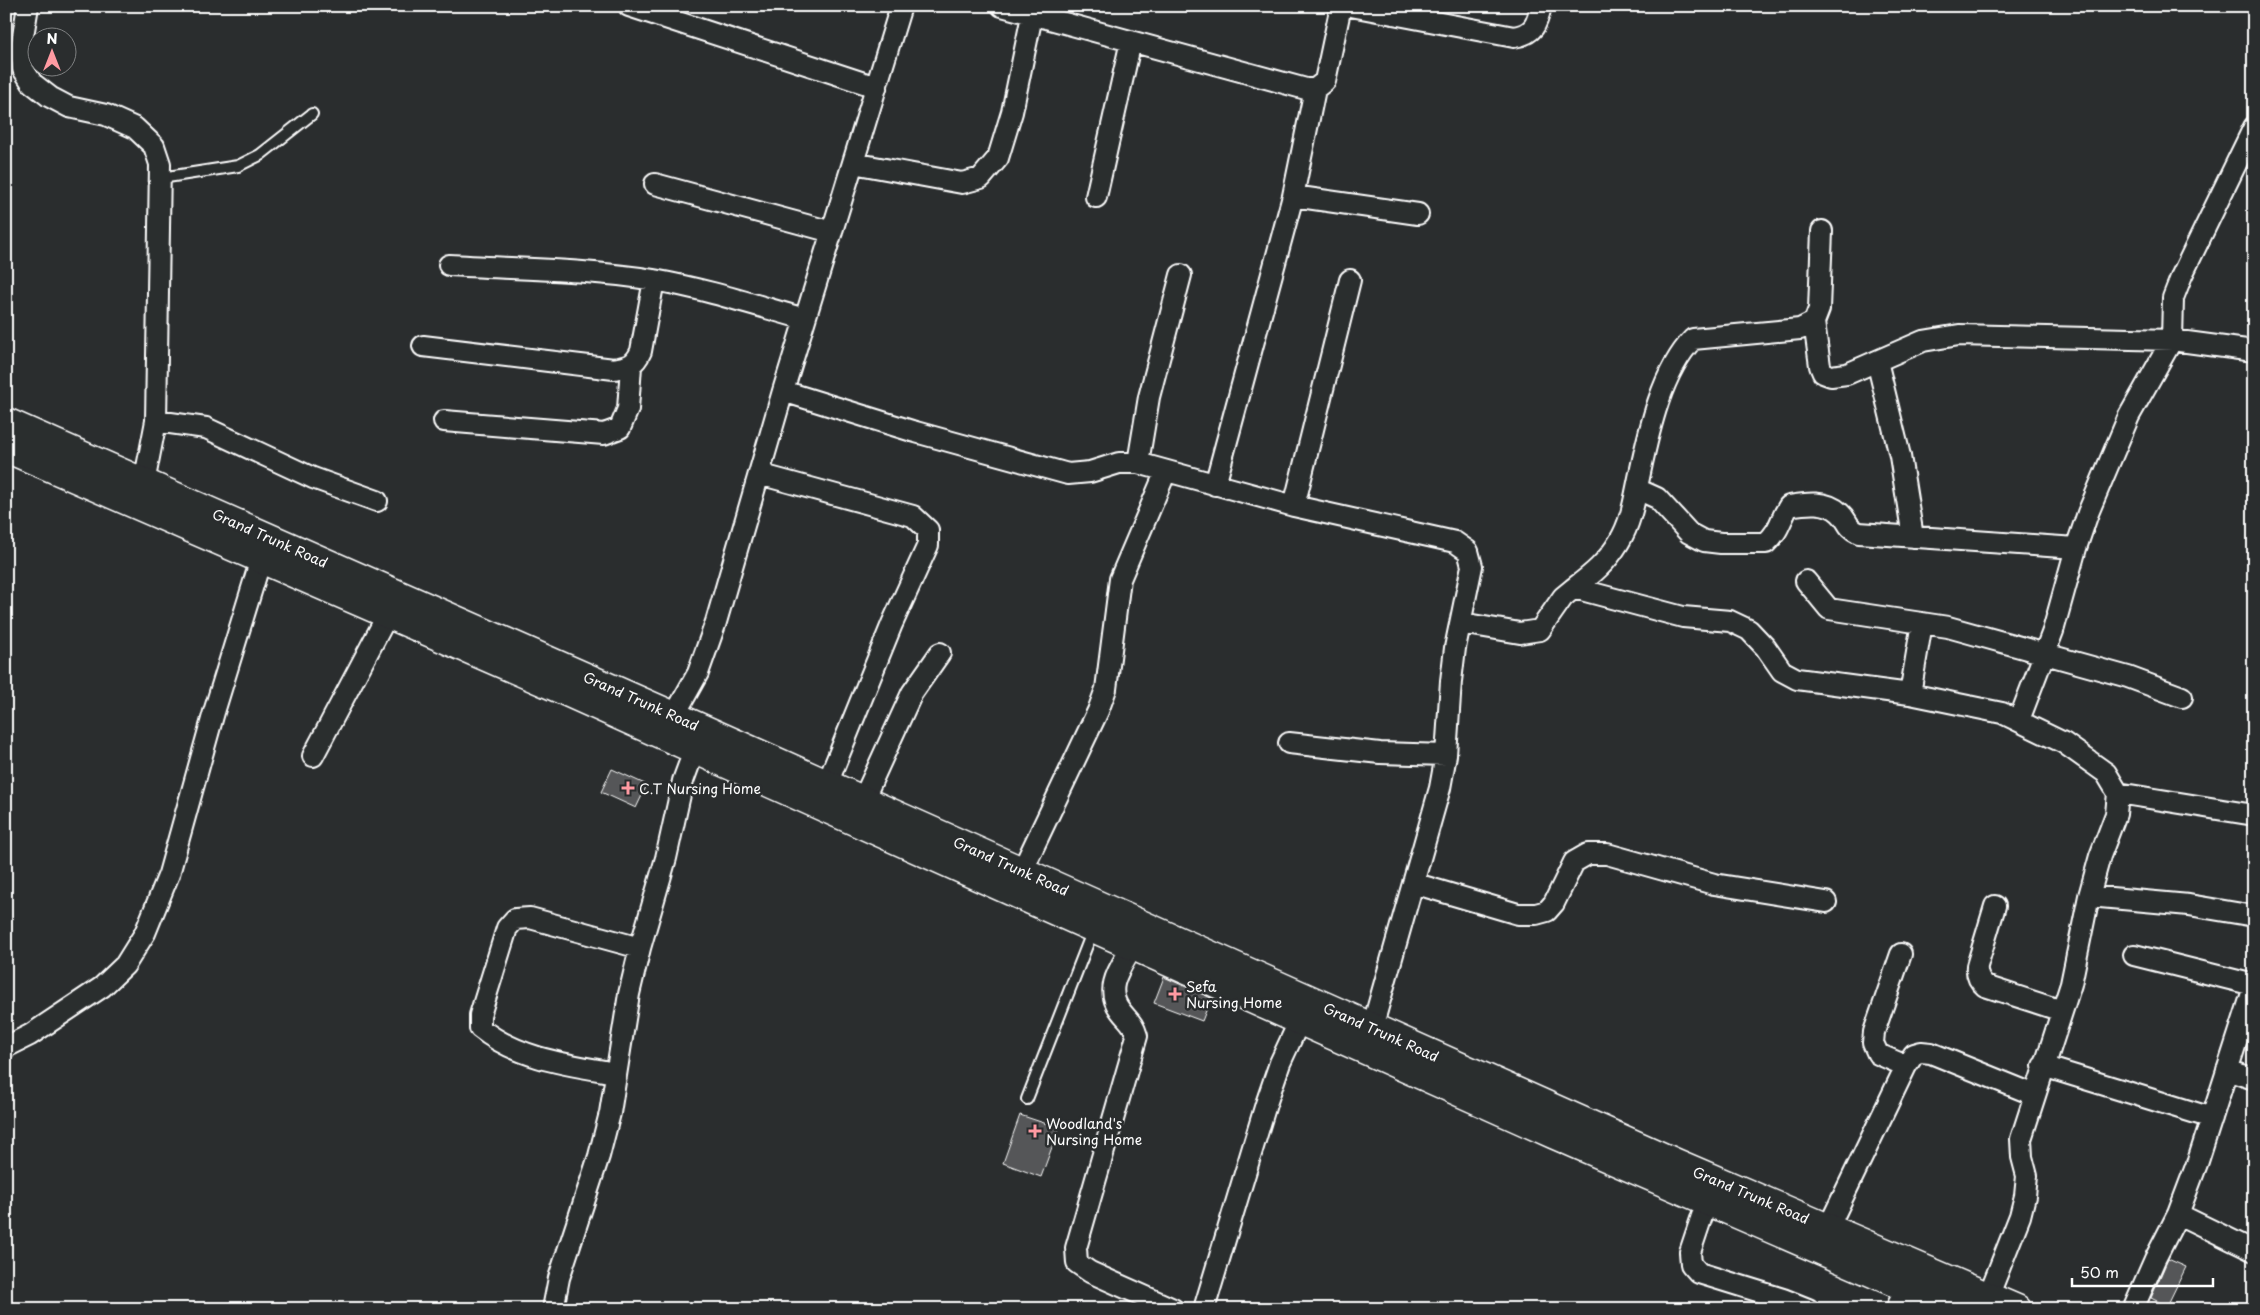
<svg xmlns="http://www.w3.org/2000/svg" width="2260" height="1315" font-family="'Playpen Sans',sans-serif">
<rect width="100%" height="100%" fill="#2a2d2e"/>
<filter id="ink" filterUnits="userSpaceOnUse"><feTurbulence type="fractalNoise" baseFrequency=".02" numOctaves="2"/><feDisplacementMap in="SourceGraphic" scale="10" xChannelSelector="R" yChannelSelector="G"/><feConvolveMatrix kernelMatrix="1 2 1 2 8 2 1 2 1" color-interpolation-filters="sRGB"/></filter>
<g filter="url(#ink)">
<!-- building -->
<path fill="#555758" stroke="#fff" d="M612,769L647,785L636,808L601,792Z
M1164,977L1211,998L1202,1021L1154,1003Z
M1020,1115L1059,1128L1041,1177L1003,1163Z
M2168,1259L2186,1267L2167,1306L2151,1298Z"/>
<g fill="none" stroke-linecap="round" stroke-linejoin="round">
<defs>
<path id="lane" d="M161,178L238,166L260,155L312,114
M1027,1099L1093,930"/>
<path id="street" d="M28,6L21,48L23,69L32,83L50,97L69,107L106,115L135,128L154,146L160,164L156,421L144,483
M629,6L876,87
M1002,6L1306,89H1315L1325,81L1341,6
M1351,6L1514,37C1534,34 1537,24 1541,6
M853,163L962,183L981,178L998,158L1012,112L1034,6
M655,184L832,232
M1293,196L1418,214
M1096,197L1131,41
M449,265C517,269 587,269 654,280C705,289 755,305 805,319
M1814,322L1820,366L1823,373L1831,376L1847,374L1923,341L1959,335L2172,340L2254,351
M423,346L614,369C629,366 635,365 641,351L654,280
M1877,361L1900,456L1913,537
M783,391L912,431L1068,474L1090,472L1119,463H1138L1294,506L1455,542L1468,551L1472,566L1455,648L1451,681L1446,755L1440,788L1372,1028
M156,421L206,428L313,478L377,501
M444,421L604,434L620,428L628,409L631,366
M1138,463L1149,397L1181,275
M759,474L913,516L928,530V545L892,624L827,784
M1215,485L1293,196L1315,89
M1637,489L1657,498L1689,533L1704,541L1721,543H1766C1781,529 1779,521 1789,506C1806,503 1827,500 1840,513C1849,521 1845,526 1859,533L2076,548
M1294,506L1350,280
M1806,581L1829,609L1948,627L2128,677L2182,697
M1574,588C1593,574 1607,562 1619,542C1632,521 1635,496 1640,473C1649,430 1662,371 1693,339L1800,329L1814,322L1819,309L1822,231
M1461,623L1520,633L1540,630L1563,597L1574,588L1683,617L1730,621L1749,630L1766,648L1782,671L1797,679L1910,694L2002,713L2064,743L2106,773L2118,793L2116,814L2100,856L2089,896L2071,984L2021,1139L2022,1157L2027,1176L2025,1196L2020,1216L1988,1297
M1910,694L1922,623
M674,716L698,673L716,622L783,391L901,6
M2019,720L2053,631L2076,548L2088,513L2129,416L2172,340L2173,298L2182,275L2254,127
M1289,743L1380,753L1446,755
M313,756L388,614
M2118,793L2254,815
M863,800L912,693L940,653
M1022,871L1098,711L1106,689L1120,579L1166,471
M1413,883L1518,914H1536L1547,911L1554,903L1574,862L1588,854H1607L1714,884L1826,902
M2089,896L2189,905L2254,916
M1995,906L1977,966C1976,975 1979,981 1985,986L2062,1011
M1133,945C1122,966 1103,987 1120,1010C1128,1021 1133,1022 1137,1036L1076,1248L1077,1263L1090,1272L1173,1309
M1901,954L1874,1032L1873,1043L1878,1054L1906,1066
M2134,955L2254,985
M6,1047L30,1035L102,987L125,965L145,933L169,874L214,712L261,559
M2043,1066L2212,1118
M2227,1070L2254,1079
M616,1073C569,1065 518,1059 480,1028V1015L507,928L515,919L530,918L640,948
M1707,1201L1690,1252L1691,1264L1699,1273L1783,1299L1808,1309
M2178,1214L2254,1251
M1828,1228L1906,1066L1914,1054L1921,1052L1931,1053L2035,1095
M553,1309L559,1278L599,1156L610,1113L629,994L640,948L666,858L683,781L694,751
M1204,1309L1266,1104L1280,1063L1300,1020
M1896,1309L1907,1288
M2133,1309L2155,1259L2178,1214L2198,1161L2254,987"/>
<path id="primary" d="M6,422L674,716L1676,1163L2017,1309
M6,448L551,685L1553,1134L1956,1309"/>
</defs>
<!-- lane casing -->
<use href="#lane" stroke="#fff" stroke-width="14"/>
<!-- street casing -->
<use href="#street" stroke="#fff" stroke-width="24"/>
<!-- primary casing -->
<use href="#primary" stroke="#fff" stroke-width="31"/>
<!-- lane -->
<use href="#lane" stroke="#2a2d2e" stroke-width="10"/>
<!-- street -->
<use href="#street" stroke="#2a2d2e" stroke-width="20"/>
<!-- primary -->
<use href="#primary" stroke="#2a2d2e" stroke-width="28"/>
</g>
</g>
<!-- markers -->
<g fill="#ff9aa2" stroke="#2a2d2e" stroke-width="2">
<path d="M625.5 780.5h5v5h5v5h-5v5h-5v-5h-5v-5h5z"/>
<path d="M1172.5 986.5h5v5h5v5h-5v5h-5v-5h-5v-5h5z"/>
<path d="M1032.5 1123.5h5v5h5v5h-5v5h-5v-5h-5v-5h5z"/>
</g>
<g text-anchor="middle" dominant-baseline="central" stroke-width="5" stroke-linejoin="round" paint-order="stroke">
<!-- street labels -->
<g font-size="14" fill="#fff" stroke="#2a2d2e">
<text transform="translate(270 538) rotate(24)">Grand Trunk Road</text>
<text transform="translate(641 701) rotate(24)">Grand Trunk Road</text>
<text transform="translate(1011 866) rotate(24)">Grand Trunk Road</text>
<text transform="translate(1381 1032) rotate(24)">Grand Trunk Road</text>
<text transform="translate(1751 1195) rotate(23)">Grand Trunk Road</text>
</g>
<!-- poi labels -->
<g font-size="14" fill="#fff" stroke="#2a2d2e" text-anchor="start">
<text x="639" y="788">C.T Nursing Home</text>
<text x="1186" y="986">Sefa<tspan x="1186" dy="16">Nursing Home</tspan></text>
<text x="1046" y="1123">Woodland's<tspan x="1046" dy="16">Nursing Home</tspan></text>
</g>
</g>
<!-- margin -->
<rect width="2260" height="1315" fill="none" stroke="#2a2d2e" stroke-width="25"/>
<rect x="12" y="12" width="2235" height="1290" fill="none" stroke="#fff" stroke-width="2" filter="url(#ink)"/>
<!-- north arrow -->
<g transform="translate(52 52)"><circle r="24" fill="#2a2d2e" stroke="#7f8182"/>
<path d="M0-4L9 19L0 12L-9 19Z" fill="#ff9aa2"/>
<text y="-8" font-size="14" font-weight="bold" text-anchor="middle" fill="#ffffff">N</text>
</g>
<!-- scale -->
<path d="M2072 1278v8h141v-8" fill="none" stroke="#ffffff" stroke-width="2.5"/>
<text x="2080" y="1278" font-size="15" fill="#ffffff" stroke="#2a2d2e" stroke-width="4" paint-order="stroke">50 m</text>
</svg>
